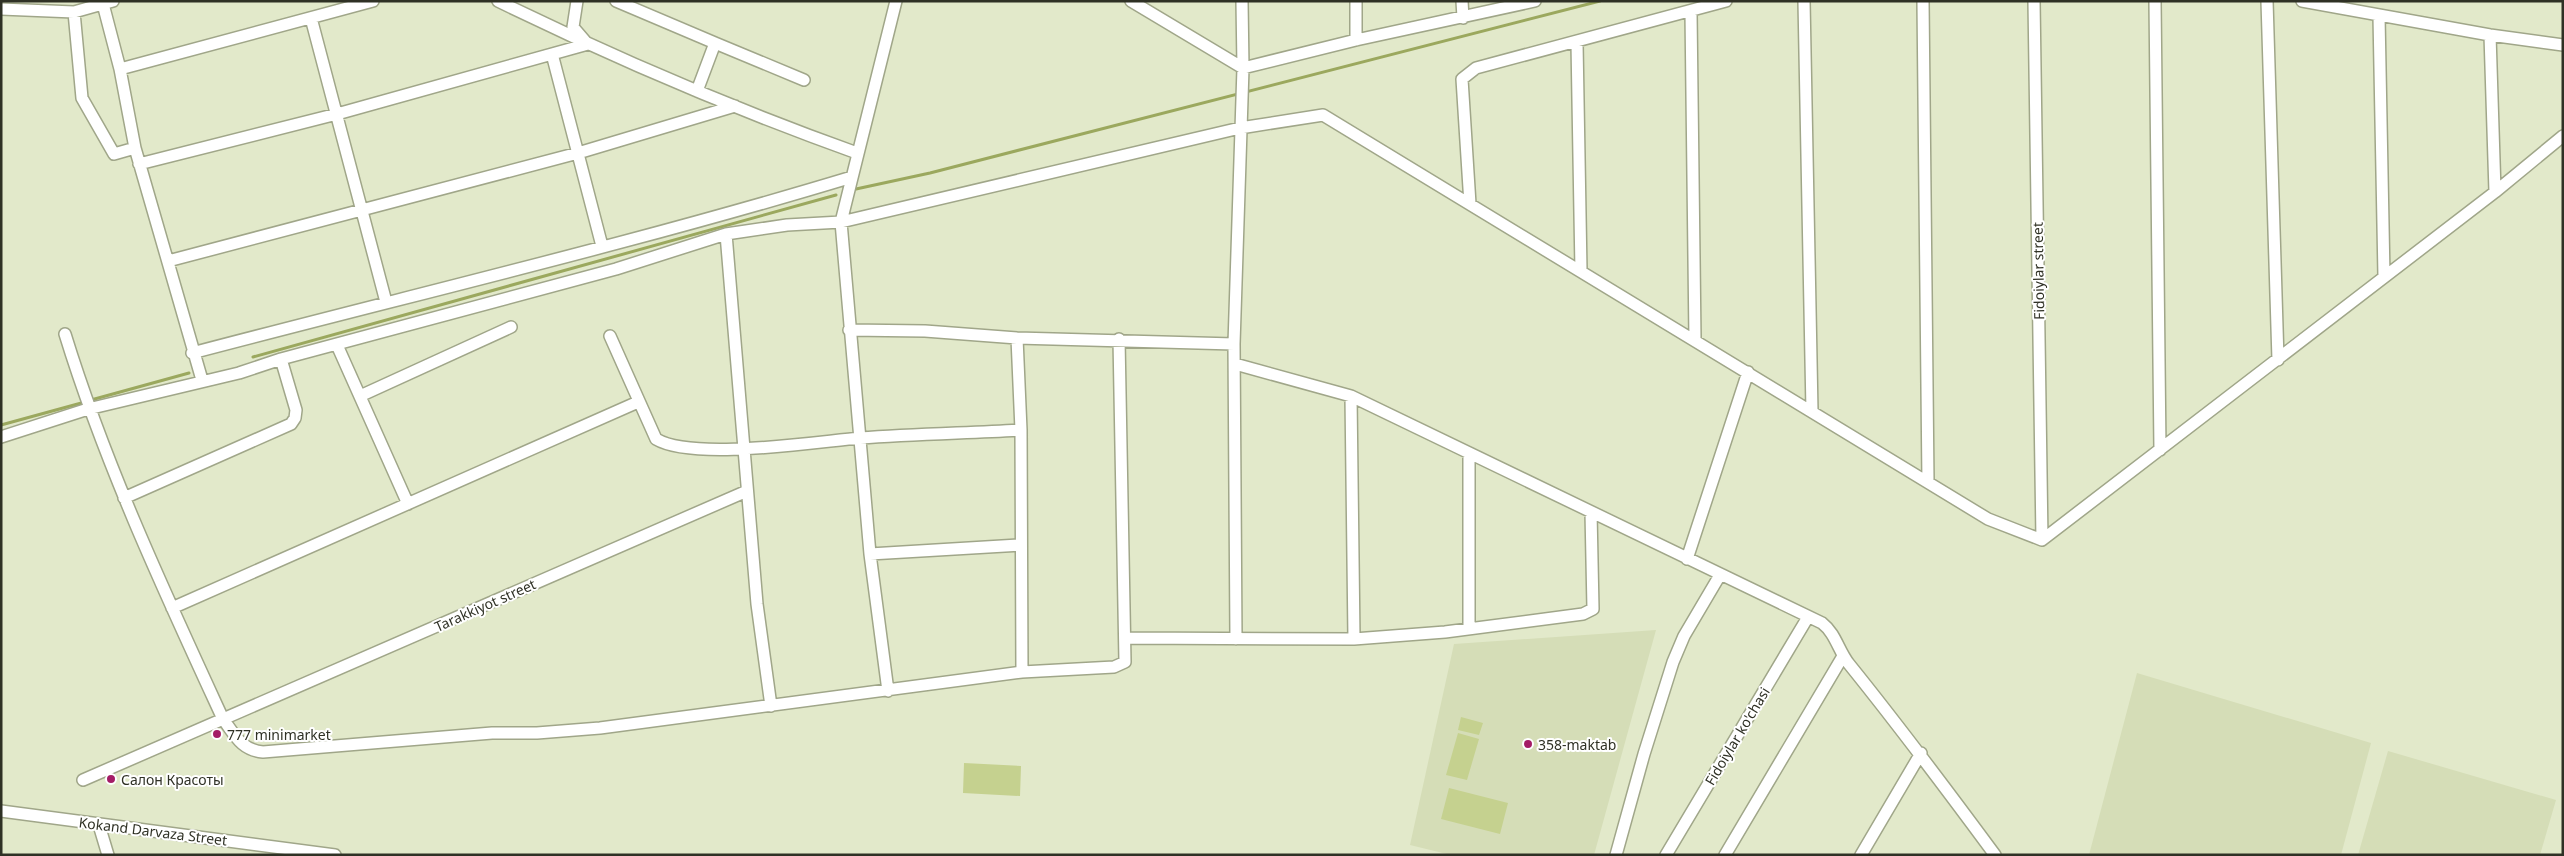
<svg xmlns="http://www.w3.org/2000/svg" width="2564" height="856" font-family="'Noto Sans',sans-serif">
<rect width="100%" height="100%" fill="#e2e9ca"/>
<!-- built -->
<path fill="#d5ddb7" d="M1656,630L1594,855H1451L1410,845L1454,644Z
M2137,673L2371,743L2341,855H2089Z
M2388,751L2556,800L2540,855H2358Z"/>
<!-- green -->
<path fill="#c5d18f" d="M1461,717L1483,723L1479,735L1458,730Z
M1458,733L1479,739L1467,780L1446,775Z
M964,763L1021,766L1020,796L963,793Z
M1449,788L1508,803L1500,834L1441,819Z"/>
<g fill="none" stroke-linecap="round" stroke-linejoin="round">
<!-- stream -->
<path stroke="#9ba85e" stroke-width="3" d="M856,189L930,173L1600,1
M253,357L836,195
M91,400L189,373
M1,425L85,402"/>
<defs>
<path id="minor" d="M498,1C615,58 734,109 857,153
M577,1L573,27L585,41
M616,1L715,43L697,91
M1131,1L1243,68L1356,40L1535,1
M1356,1V40
M1462,1L1463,18
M1804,1L1812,411
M1923,1L1928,482
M2034,1L2042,540
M2155,1L2160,450
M2267,1L2278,360
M2302,1L2490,35L2563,45
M103,4L120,69
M1,9L74,12L113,1
M74,12L82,98L114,154L135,148L202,380
M1691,12L1695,340
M2379,16L2384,277
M311,18L386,302
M2490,35L2495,192
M715,43L804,80
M1577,43L1581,271
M552,54L602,246
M135,148L120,69L373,1
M139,164L337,114L588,44
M1470,204L1462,79L1476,68L1726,1
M726,234L757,604L771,706
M168,261L578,153L735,106
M849,330L925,331L1017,338L1234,344
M65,334C106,467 165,593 223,719C235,735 241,750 263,752L492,733H537L600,728L1022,672L1114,667L1125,662L1119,339
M610,336L656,439C693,461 814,442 860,438C914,434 967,433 1021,430
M1017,338L1021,430L1022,672
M337,345L408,504
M192,353C412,295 634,243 852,177
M1235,364L1351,396L1822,623C1836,634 1838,650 1849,664C1899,726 1947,790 1995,855
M360,396L511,327
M1351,396L1354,639
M1,437L88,409L239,373L281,359L616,269L726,234L787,225L841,222L1240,128L1323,115L1988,519L2042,540
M1469,454V628
M124,498L291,424L295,418L296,410L281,359
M2042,540L2495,192L2563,136
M870,554L1020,545
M1687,559L1748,372
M172,608L638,402
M1125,638L1354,639L1445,632L1583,614L1593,609L1591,512
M1236,639L1234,344L1243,68L1242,1
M888,691L870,554L841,222L896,1
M83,780L747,491
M1,811L335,855
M99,825L108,855
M1616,855L1644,754L1673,662L1684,636L1720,575
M1666,855L1808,617
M1725,855L1843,656
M1861,855L1921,753"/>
</defs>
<!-- minor casing -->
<use href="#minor" stroke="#a0a689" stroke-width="14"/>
<!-- minor -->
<use href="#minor" stroke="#fff" stroke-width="11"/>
</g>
<!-- markers -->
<g fill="#a41c66" stroke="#fff" stroke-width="2">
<circle cx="217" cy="734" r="5"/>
<circle cx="1528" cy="744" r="5"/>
<circle cx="111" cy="779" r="5"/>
</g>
<g text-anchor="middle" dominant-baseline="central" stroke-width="4" stroke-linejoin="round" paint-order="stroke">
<!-- street labels -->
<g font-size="14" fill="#2f3125" stroke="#fff">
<text transform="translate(2038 271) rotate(-91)">Fidoiylar street</text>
<text transform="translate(485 605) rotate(-24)">Tarakkiyot street</text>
<text transform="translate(1737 736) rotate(-59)">Fidoiylar ko'chasi</text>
<text transform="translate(153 831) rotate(7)">Kokand Darvaza Street</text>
</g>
<!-- poi labels -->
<g font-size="14" fill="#2f3125" stroke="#fff" text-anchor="start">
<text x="227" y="734">777 minimarket</text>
<text x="1538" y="744">358-maktab</text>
<text x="121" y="779">Салон Красоты</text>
</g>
</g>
<!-- border -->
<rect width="2564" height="856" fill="none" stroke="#2f3125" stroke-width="5"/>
</svg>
